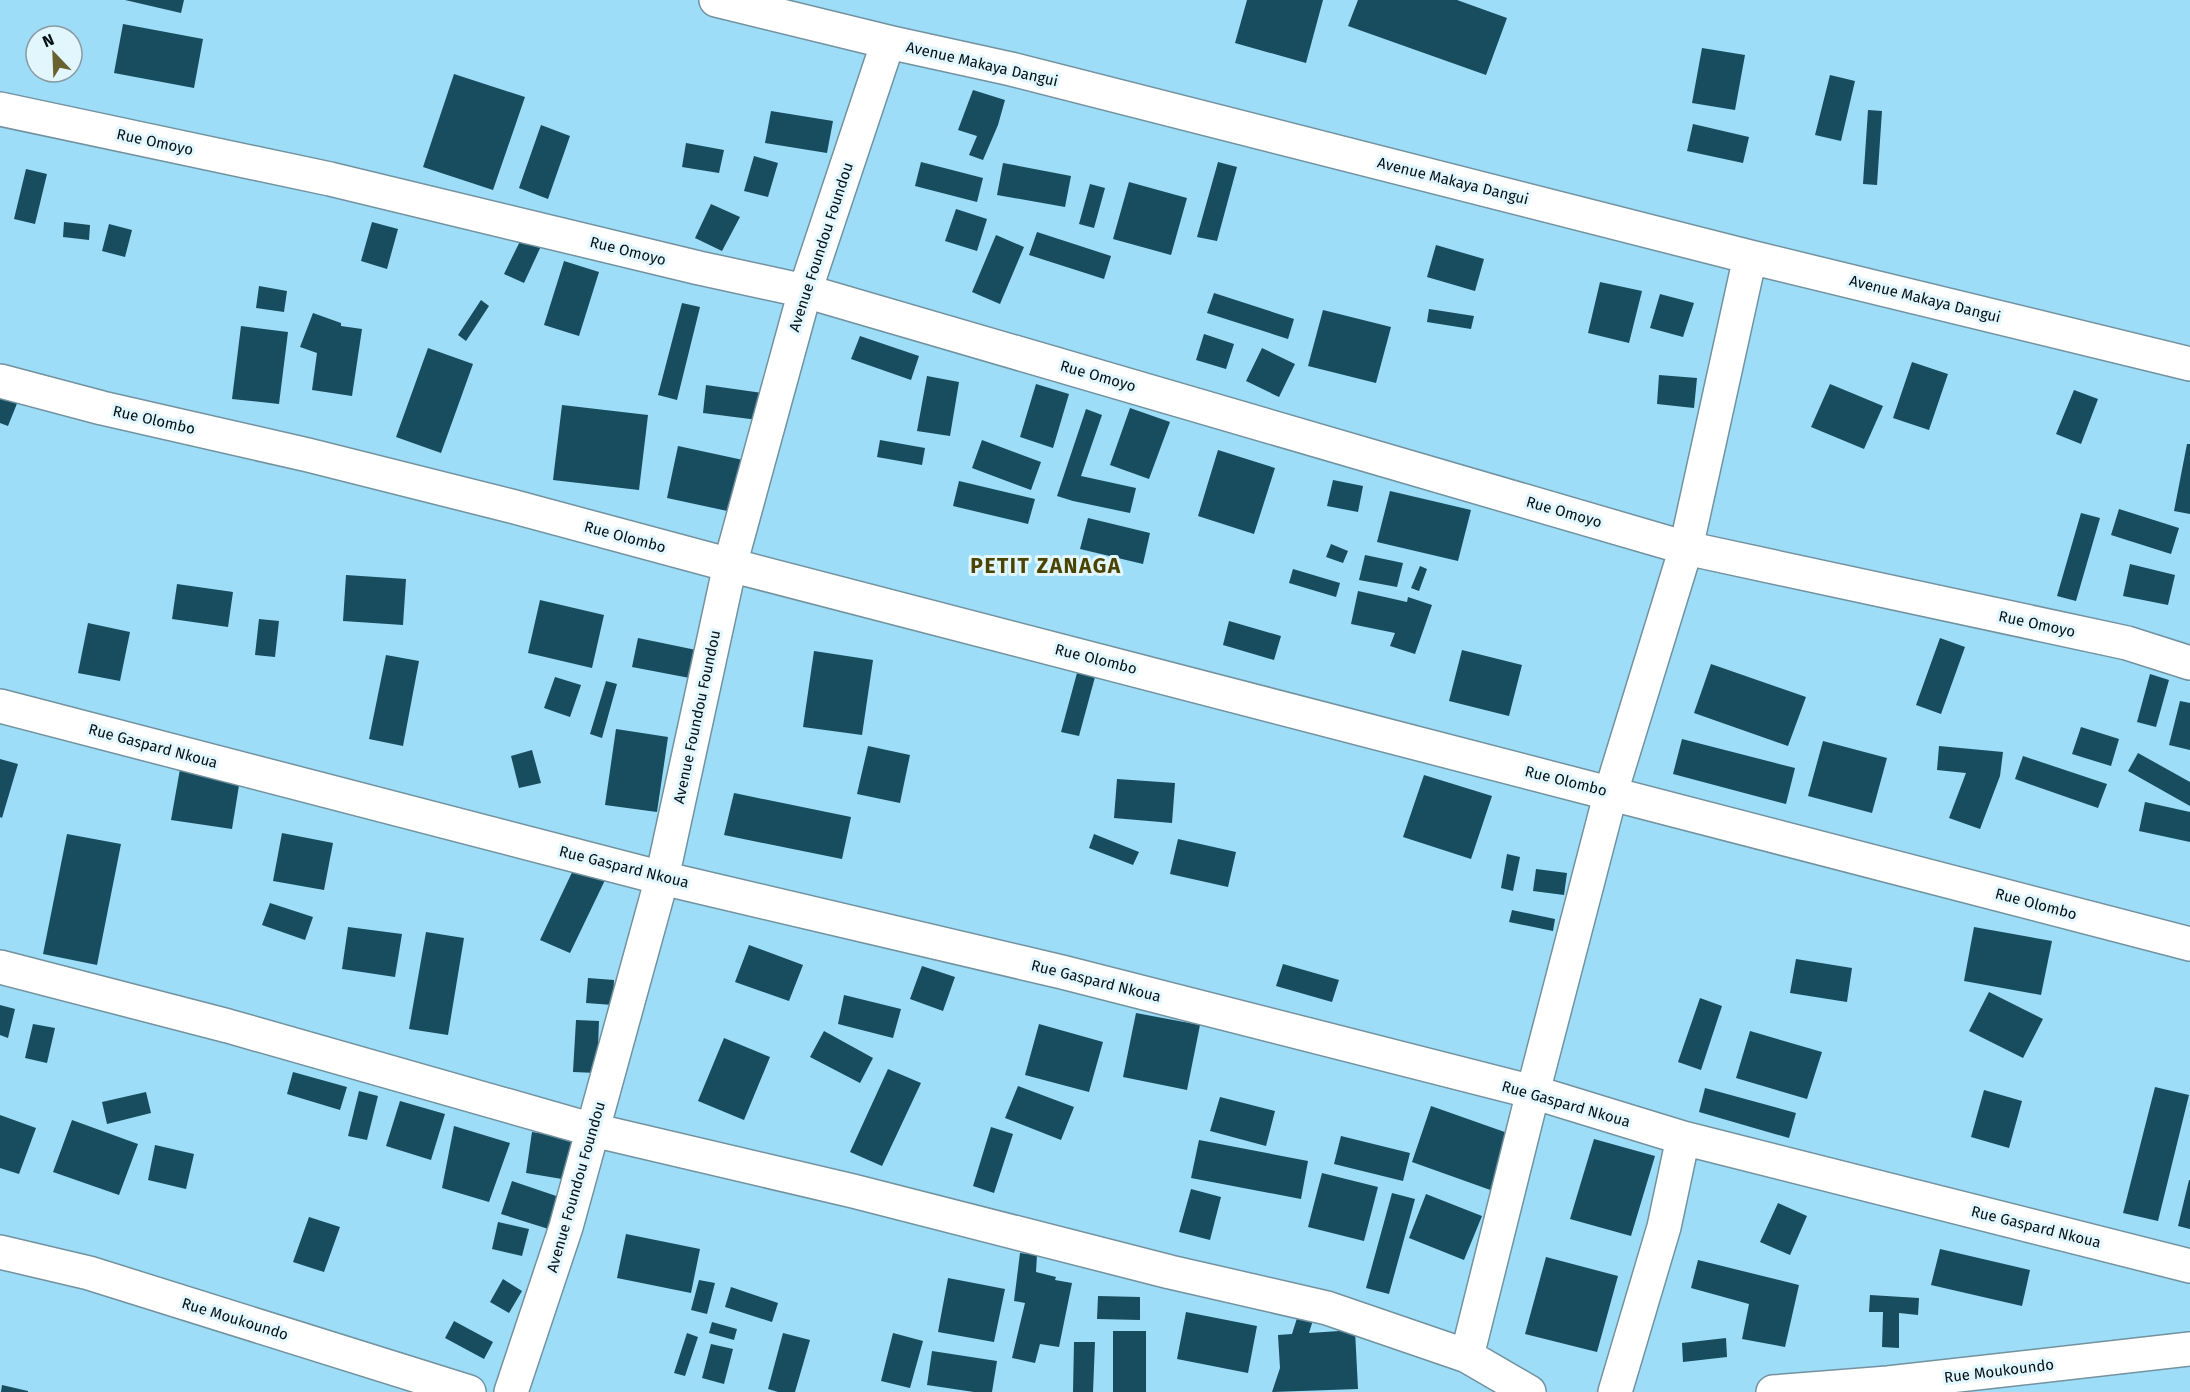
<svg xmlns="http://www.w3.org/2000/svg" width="2190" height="1392" font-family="'Fira Sans',sans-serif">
<rect width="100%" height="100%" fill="#e2f6fe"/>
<!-- green -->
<path fill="#9dddf7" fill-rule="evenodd" d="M0,0H2190V1392H0ZM36,36H72V72H36Z"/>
<!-- building -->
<path fill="#184c5f" d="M125,0H184L181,13Z
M1247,0H1323L1306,63L1235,43Z
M1358,0H1457L1507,18L1486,75L1348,26Z
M123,24L203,39L194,88L114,73Z
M1702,48L1745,55L1735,110L1692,103Z
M454,74L525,97L493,190L423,167Z
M1830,75L1855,81L1841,141L1815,135Z
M973,90L1005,100L998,125L983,160L969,155L977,136L958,130Z
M1868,110L1882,111L1877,185L1863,184Z
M771,111L833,121L827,153L765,143Z
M1693,124L1749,137L1743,163L1687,151Z
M541,125L570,136L548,199L519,188Z
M686,143L724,150L719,173L682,167Z
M754,156L778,163L768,197L744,191Z
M921,162L983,178L977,202L915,186Z
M1218,162L1237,167L1217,241L1197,237Z
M1003,163L1071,176L1065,207L997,195Z
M26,169L47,174L35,224L14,219Z
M1129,182L1187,198L1171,255L1113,239Z
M1090,184L1105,188L1094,228L1079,224Z
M711,204L740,217L722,251L695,238Z
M956,209L987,219L977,251L945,241Z
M64,222L90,225L89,240L63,237Z
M372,222L398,229L387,269L361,261Z
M109,224L132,230L125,257L102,251Z
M1037,232L1111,256L1104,279L1029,255Z
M523,235L542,244L524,283L504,274Z
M996,235L1024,247L1000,304L972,292Z
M1436,245L1484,259L1475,291L1427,277Z
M564,261L599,272L579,336L544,325Z
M1600,282L1642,291L1629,343L1588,333Z
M259,286L287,291L284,312L256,308Z
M1214,293L1294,319L1288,339L1207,313Z
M1660,294L1694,303L1683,337L1650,328Z
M481,300L489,306L466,341L458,335Z
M682,303L700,307L677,400L658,395Z
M1429,309L1474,316L1471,329L1427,322Z
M1323,310L1391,327L1376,383L1308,366Z
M313,313L341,323V326L362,329L352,396L312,390L317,353L300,347Z
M241,326L288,332L279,404L232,399Z
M1204,334L1234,344L1226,369L1196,360Z
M860,336L919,356L911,380L851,359Z
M428,348L473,364L441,453L396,437Z
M1262,348L1295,364L1279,397L1246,381Z
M1912,362L1948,374L1929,430L1893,418Z
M1659,375L1697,378L1694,408L1657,404Z
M927,376L959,382L950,436L917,431Z
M0,383L22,391L8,426L0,423Z
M1036,384L1069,394L1053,448L1020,437Z
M1830,384L1883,406L1864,449L1811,427Z
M706,385L769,394L765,421L703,413Z
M2074,390L2098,399L2081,444L2056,434Z
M562,405L648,415L639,490L553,480Z
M1130,408L1170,422L1149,479L1110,465Z
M1086,409L1102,415L1081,476L1136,488L1130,513L1073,501L1057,496Z
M880,440L925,448L922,465L877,457Z
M982,440L1041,462L1031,490L972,468Z
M2187,444H2190V514L2174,511Z
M678,446L743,460L732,512L667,498Z
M1218,450L1275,468L1254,534L1198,516Z
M1333,480L1363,486L1358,512L1327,506Z
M959,481L1035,499L1028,524L953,506Z
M1390,491L1471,510L1458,561L1377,542Z
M2119,509L2179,528L2171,554L2111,535Z
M2081,513L2100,518L2076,601L2057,596Z
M1088,518L1150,533L1143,564L1080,549Z
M1331,544L1348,551L1343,563L1326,557Z
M1365,555L1403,563L1397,587L1359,580Z
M2130,564L2175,575L2168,605L2123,596Z
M1420,566L1427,569L1419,591L1411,588Z
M1293,569L1340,583L1336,597L1289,583Z
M346,575L406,579L403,625L343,621Z
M177,584L233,592L228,627L172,619Z
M1358,591L1407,602L1408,597L1432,605L1415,654L1390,646L1395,633L1351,624Z
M540,600L604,615L592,668L528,653Z
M259,619L279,621L275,657L255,655Z
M1229,621L1281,636L1274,660L1223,645Z
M88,623L130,632L120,681L78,673Z
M638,638L701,651L695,679L632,667Z
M1940,638L1965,647L1941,714L1916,705Z
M1462,650L1522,665L1509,716L1449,701Z
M814,651L873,660L862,735L803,727Z
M386,655L419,661L403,746L369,739Z
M1711,664L1806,697L1788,746L1694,713Z
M1077,673L1095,677L1079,736L1061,732Z
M2150,674L2169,680L2156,727L2137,722Z
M555,677L581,685L570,717L544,708Z
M606,681L617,684L602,738L590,734Z
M2180,701L2190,703V750L2169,745Z
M2081,727L2119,739L2111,766L2072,754Z
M616,729L668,737L657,812L605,805Z
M1682,739L1795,768L1786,804L1673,774Z
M1823,741L1887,758L1872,813L1808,796Z
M868,746L910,755L900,803L857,794Z
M1939,746L2003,752L2000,776L1980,829L1949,818L1966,773L1937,770Z
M532,750L541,783L519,788L511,756Z
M2138,753L2190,782V806L2128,771Z
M2023,756L2107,784L2098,808L2015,779Z
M0,759L18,764L2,818L0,817Z
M180,769L240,779L232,829L171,820Z
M1424,775L1492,796L1471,859L1403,837Z
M1117,779L1175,783L1172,823L1114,818Z
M734,793L851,817L842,859L724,835Z
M2145,802L2190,812V842L2139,831Z
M282,833L333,843L324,890L273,881Z
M67,834L121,844L97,965L43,954Z
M1094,834L1139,852L1133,865L1089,848Z
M1178,839L1236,852L1228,887L1170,874Z
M1507,854L1520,857L1513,891L1501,888Z
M576,864L606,878L570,953L540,940Z
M1536,869L1567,873L1564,895L1533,891Z
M270,903L313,917L305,940L262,925Z
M1512,910L1555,919L1553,931L1509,922Z
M348,927L402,934L395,977L342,969Z
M1974,927L2052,941L2041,995L1964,981Z
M426,932L464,938L448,1035L409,1029Z
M749,945L803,965L789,1001L735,982Z
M1796,959L1852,968L1847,1002L1790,993Z
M1283,964L1339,980L1332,1002L1276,986Z
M922,966L955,977L943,1011L910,999Z
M588,978L614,980L613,1005L586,1003Z
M1989,992L2043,1019L2023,1058L1969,1031Z
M844,995L901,1009L893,1038L838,1024Z
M1700,998L1722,1006L1701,1070L1678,1062Z
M0,1005L15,1009L8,1038L0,1035Z
M1136,1013L1200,1025L1187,1090L1123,1077Z
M576,1020L599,1021L597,1073L573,1072Z
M33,1024L55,1028L47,1063L25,1058Z
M1039,1024L1103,1042L1089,1092L1025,1075Z
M824,1031L873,1058L860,1083L810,1057Z
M1750,1031L1822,1052L1807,1099L1736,1078Z
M724,1038L770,1057L744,1120L698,1101Z
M888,1069L921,1083L882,1166L850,1152Z
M293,1072L347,1087L340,1110L287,1094Z
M1018,1086L1074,1107L1061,1140L1005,1118Z
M2155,1087L2189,1095L2158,1221L2123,1213Z
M1705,1088L1796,1113L1789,1138L1699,1112Z
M1984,1090L2022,1101L2009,1148L1971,1137Z
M359,1091L378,1096L367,1140L348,1136Z
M146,1092L151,1113L107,1124L102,1102Z
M1220,1097L1275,1111L1266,1146L1210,1131Z
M400,1101L445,1114L431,1160L386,1146Z
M1431,1106L1516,1136L1496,1192L1412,1162Z
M0,1115L36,1128L19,1174L0,1168Z
M72,1120L138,1144L119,1195L53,1172Z
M454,1126L510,1143L489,1202L442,1188Z
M991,1127L1013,1134L994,1193L973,1186Z
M532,1132L576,1139L568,1180L526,1173Z
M1341,1136L1410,1153L1403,1181L1334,1164Z
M1594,1139L1655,1156L1631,1236L1570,1219Z
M1199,1140L1308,1161L1301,1199L1191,1178Z
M155,1145L194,1154L186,1189L148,1180Z
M1322,1173L1378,1187L1364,1241L1308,1227Z
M2189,1180H2190V1229L2178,1226Z
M512,1181L568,1200L558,1232L501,1214Z
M1191,1189L1221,1197L1210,1240L1179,1232Z
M1392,1193L1415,1199L1389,1294L1366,1288Z
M1426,1194L1482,1216L1464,1260L1409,1238Z
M1778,1203L1807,1216L1790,1255L1760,1242Z
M309,1217L340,1227L324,1272L293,1262Z
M498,1222L529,1229L522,1256L492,1249Z
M626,1234L700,1249L691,1293L617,1278Z
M1940,1249L2030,1270L2022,1306L1931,1285Z
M1020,1253L1037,1255L1036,1272L1056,1277L1055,1280L1072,1283L1059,1347L1040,1344L1035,1363L1012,1358L1025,1303L1014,1301Z
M1546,1257L1618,1276L1597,1352L1525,1334Z
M1698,1260L1799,1285L1785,1347L1742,1339L1749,1304L1691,1288Z
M948,1278L1005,1289L994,1342L938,1332Z
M503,1279L522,1291L509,1313L490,1302Z
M699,1280L715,1283L707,1314L691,1310Z
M731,1287L778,1303L772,1322L725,1307Z
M1870,1295L1919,1298L1918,1315L1899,1313V1348L1882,1347L1883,1312H1869Z
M1098,1296L1140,1297V1320L1097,1319Z
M1186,1312L1257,1326L1248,1373L1177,1359Z
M1298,1315L1313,1320L1309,1333L1355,1330L1358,1389L1272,1392L1280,1368L1278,1335L1292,1334Z
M454,1321L493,1342L484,1359L445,1338Z
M712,1322L737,1329L734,1340L709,1333Z
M1113,1331H1146V1392H1113Z
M687,1333L698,1337L685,1376L674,1373Z
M783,1333L810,1340L795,1392H778L768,1389Z
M893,1333L923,1341L910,1388L881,1381Z
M1726,1338L1727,1357L1683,1362L1682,1343Z
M1074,1342H1095L1093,1392H1073Z
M711,1344L733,1349L724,1384L702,1378Z
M932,1351L997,1361L992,1392H974L927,1385Z
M2,1385L28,1391V1392H1Z"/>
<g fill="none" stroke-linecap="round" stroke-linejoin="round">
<defs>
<path id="street" d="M716,0L888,42L1011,69L1750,257L2190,364
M0,109L330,179L699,268L805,291L1686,548L2127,643L2190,663
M0,381L102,408L308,455L511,506L730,565L2190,944
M0,706L662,878L1062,972L1533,1092L1683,1138L2190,1266
M0,967L228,1026L593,1130L853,1191L1170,1272L1327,1308L1467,1356L1529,1392
M0,1252L89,1273L469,1392
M1467,1356L1533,1092L1611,792L1686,548L1750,257
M511,1392L566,1227L662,878L730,565L805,291L888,42
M1615,1392L1664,1227L1683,1138
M1773,1392L1888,1383L2190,1349"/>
</defs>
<!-- street casing -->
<use href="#street" stroke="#72929f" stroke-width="36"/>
<!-- street -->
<use href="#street" stroke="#fff" stroke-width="33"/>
</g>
<g text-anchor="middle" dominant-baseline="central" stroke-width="6" stroke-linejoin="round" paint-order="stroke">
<!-- street labels -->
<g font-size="15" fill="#051015" stroke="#e2f6fe">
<text transform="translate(982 64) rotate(13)">Avenue Makaya Dangui</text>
<text transform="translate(155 142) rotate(12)">Rue Omoyo</text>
<text transform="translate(1453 181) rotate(14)">Avenue Makaya Dangui</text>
<text transform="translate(821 247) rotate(-72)">Avenue Foundou Foundou</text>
<text transform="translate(628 251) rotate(14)">Rue Omoyo</text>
<text transform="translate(1925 299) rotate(14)">Avenue Makaya Dangui</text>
<text transform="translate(1098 376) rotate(16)">Rue Omoyo</text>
<text transform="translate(154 420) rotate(13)">Rue Olombo</text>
<text transform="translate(1564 512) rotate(16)">Rue Omoyo</text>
<text transform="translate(625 537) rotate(15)">Rue Olombo</text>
<text transform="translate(2037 624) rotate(12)">Rue Omoyo</text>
<text transform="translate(1096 659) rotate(14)">Rue Olombo</text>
<text transform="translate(697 717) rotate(-78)">Avenue Foundou Foundou</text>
<text transform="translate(153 746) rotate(15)">Rue Gaspard Nkoua</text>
<text transform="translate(1566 781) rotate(14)">Rue Olombo</text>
<text transform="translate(624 867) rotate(14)">Rue Gaspard Nkoua</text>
<text transform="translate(2036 904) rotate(15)">Rue Olombo</text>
<text transform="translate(1096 981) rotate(14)">Rue Gaspard Nkoua</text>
<text transform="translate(1566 1104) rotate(16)">Rue Gaspard Nkoua</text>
<text transform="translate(576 1187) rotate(-74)">Avenue Foundou Foundou</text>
<text transform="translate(2036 1227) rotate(14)">Rue Gaspard Nkoua</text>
<text transform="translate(235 1319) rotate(17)">Rue Moukoundo</text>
<text transform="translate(1999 1371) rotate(-7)">Rue Moukoundo</text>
</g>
<!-- district labels -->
<g font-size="21" font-weight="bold" letter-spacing="1.5" fill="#4b4300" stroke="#e2f6fe">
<text x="1046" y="566">PETIT ZANAGA</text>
</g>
</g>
<!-- north arrow -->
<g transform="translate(54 54) rotate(337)"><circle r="28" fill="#e2f6fe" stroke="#8a9aa1" stroke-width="1.5"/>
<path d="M0-4.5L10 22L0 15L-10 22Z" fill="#69622f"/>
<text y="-9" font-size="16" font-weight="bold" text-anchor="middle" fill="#051015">N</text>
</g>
</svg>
